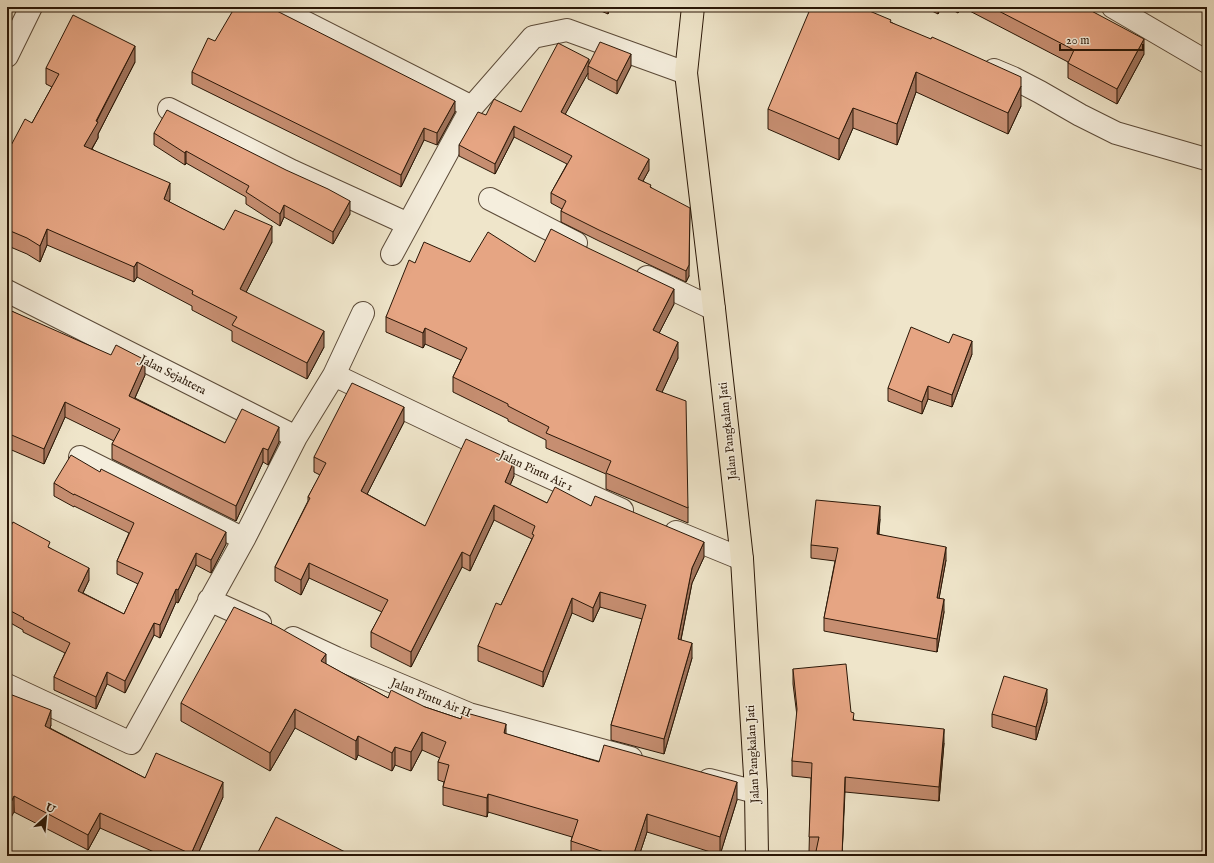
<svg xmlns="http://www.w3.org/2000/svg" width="1214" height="863" font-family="'IM FELL English',serif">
<rect width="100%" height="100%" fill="#efe5ca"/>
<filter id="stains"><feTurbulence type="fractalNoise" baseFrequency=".005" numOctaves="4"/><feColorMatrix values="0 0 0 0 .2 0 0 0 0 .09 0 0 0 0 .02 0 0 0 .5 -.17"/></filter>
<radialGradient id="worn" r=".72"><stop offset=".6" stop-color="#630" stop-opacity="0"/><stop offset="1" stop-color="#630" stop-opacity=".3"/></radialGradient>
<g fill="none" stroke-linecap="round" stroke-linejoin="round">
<defs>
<path id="minor" d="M275,7L472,107
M1113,7L1207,62
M7,56L31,7
M994,70L1013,78L1040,92L1080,115L1116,133L1206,159
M169,109L292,171L408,224
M490,199L576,243
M392,254L472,107L533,37L567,30L686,73
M647,277L714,309
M7,291L296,437
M334,375L499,454L622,510
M80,457L244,539
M676,532L742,559
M209,600L260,623
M293,638L336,658L469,714L631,758
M7,685L131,743L244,539L296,437L334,375L363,313
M709,780L756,792"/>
<path id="major" d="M693,7L686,73L714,309L742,559L756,792L757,856"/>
</defs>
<!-- minor casing -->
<use href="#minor" stroke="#5b4a38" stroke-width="24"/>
<!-- major casing -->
<use href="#major" stroke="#2a1707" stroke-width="24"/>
<!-- minor -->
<use href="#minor" stroke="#f5eedd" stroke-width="22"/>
<!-- major -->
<use href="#major" stroke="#efe5ca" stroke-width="22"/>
</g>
<!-- wall -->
<path fill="#c68e71" stroke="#2a1707" d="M592,7H610L608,14Z
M924,7H941L938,14Z
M947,7H961L958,13Z
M962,7H1084L1144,54L1117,104L1068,78V62Z
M891,22L1021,106L1008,134L916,92L897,145L853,128L839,160L768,129V109Z
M215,41L455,112L437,145L424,140L401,187L192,84V72Z
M135,62L98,134V138L92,149L170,199L169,202L224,230L272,242L246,292L324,347L307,379L232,341V331L192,310V306L137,277L134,282L47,245L40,262L27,254L8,246V243L7,242V153L32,123L52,87L46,84V68Z
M589,63L631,66L617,94L588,79V73L565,114L649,170L643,181L651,187L689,276L686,282L599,241L561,222V211L562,209L551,203V193L567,164L514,137L495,174L459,156V145L486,115L521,112Z
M154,133L350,214L333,244L284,217L280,226L246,204V197L186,163L185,165L154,145Z
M470,262H535L674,304L659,333L678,358L662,392L688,508V523L606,489V474L546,448V440L508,421V419L453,392V377L461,360L425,344L423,348L386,332V317L415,263Z
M7,309L145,375L135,398L225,443L279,442L268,465L263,462L236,521L112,459V444L114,441L65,417L44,464L7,448Z
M949,343L972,354L952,407L928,399L922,414L888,401V388Z
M404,422L367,494L425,526L514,476L510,485L547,503L591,506L704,557L692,583L681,640L692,658L664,754L611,740V725L642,619L600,607L593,622L572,613L543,687L478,661V646L501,605L532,539L494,520L470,571L462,567L411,667L371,647V632L382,612L309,578L301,595L275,581V567L308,501V497L320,475L314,472V457Z
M54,483L226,544L211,573L196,565L178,603L176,602L160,638L154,635L125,693L107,684L96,709L54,690V677L65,653L23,632V630L7,621V533L50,548L89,580L83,593L124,614L138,584L117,574V561L129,533L74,506V507L54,496Z
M880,519L879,534L946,560L939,598L944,612L937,652L824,631V618L835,561L811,558V545Z
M326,664L388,698L425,707L506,734L599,762L737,800L720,855L647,832L639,856H571V841L572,837L488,812L487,817L443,805V787L444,782L438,780V762L440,758L422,750L411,771L395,765L392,771L358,755L356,760L295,728L270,771L181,721V703Z
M793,669L851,712L854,720L944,743L939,801L845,792L816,852H809L811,778L792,776V761L797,716L793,684Z
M7,693L51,725L50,728L145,778L223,797L197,856H163L100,828L88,850L14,812Z
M1047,702L1036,740L992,727V714Z"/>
<!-- shaded-wall -->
<path fill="#a1745c" stroke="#2a1707" d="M608,7H610L608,14Z
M938,7H941L938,14Z
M958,7H961L958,13Z
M1144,39V54L1117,104V89Z
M135,46V62L98,134V138L84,162V146Z
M631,54V66L617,94V81Z
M589,59V67L588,66V73L561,122V112Z
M916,72V92L897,145V124Z
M1021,86V106L1008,134V113Z
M455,101V112L437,145V133Z
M853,108V128L839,160V139Z
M514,126V137L495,174V164Z
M424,128V140L401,187V175Z
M186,151V163L185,165V153Z
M649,159V170L638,190V179Z
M170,183V199L164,214V199Z
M350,201V214L333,244V232Z
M284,205V217L280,226V214Z
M690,208L689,276L686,282V271Z
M272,226V242L240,304V289Z
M47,229V245L40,262V246Z
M137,262V277L134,282V267Z
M674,289V304L653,345V330Z
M425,328V344L423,348V333Z
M324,331V347L307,379V363Z
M972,341V354L952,407V395Z
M678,342V358L656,405V390Z
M145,360V375L129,411V396Z
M928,386V399L922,414V402Z
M65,402V417L44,464V449Z
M404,407V422L361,506V491Z
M279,427V442L268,465V450Z
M263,448V462L236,521V506Z
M514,461V476L505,497V482Z
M494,505V520L470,571V556Z
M880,506V519L877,546V534Z
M226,532V544L211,573V560Z
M704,542V557L692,583L678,654V639L692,568Z
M946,547V560L937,610V598Z
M462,552V567L411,667V652Z
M196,553V565L178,603V590Z
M309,563V578L301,595V580Z
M89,568V580L78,603V591Z
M176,589V602L160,638V625Z
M600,592V607L593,622V608Z
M572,598V613L543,687V672Z
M944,599V612L937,652V639Z
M154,623V635L125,693V681Z
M692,643V658L664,754V739Z
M326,654V672L321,661Z
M107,672V684L96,709V697Z
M1047,689V702L1036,740V727Z
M295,709V728L270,771V753Z
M51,710V725L45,741V726Z
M506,724V742L504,733Z
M944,729V743L939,801V787Z
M422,732V750L411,771V752Z
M358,736V755L356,760V741Z
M395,747V765L392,771V753Z
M845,777V792L842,856Z
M223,782V797L197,856H191V854Z
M737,782V800L720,855V837Z
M488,794V812L487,817V798Z
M14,796V812L7,825V810Z
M100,813V828L88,850V835Z
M647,814V832L639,856H633Z"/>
<!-- building -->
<path fill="#e6a583" stroke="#2a1707" d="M235,7H269L455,101L437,133L424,128L401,175L192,72L208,38L215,41Z
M811,7H860L891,20L890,22L931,39L932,37L948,44L1021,77V86L1008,113L916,72L897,124L853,108L839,139L768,109Z
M991,7H1084L1144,39L1117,89L1068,63L1074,50Z
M73,15L135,46L96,121L98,122L84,146L170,183L164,199L224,230L235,210L272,226L240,289L324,331L307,363L232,325L237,317L192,294L193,291L137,262L134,267L47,229L40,246L27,238L8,230L9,227H7V153L25,119L32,123L59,74L46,68Z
M600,42L631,54L617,81L588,66Z
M558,43L589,59L561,112L649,159L638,179L651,185L650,187L690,208L689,265L686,271L599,230L561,211L566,201L551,193L572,156L514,126L495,164L459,145L478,112L486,115L494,99L521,112Z
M167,110L286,170L328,189L350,201L333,232L284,205L280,214L246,192L249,186L186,151L185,153L154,133Z
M551,229L588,248L674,289L653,330L678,342L656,390L686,401L688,508L606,473L611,461L546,433L549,427L508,406V404L453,377L467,348L425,328L423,333L386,317L409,260L415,263L424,242L470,262L488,232L535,262Z
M7,309L111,355L116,345L145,360L129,396L225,443L242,409L279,427L268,450L263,448L236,506L112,444L120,429L65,402L44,449L7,433V373L10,366L7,364Z
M911,327L949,343L953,334L972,341L952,395L928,386L922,402L888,388Z
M352,383L404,407L361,491L425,526L466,439L514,461L505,482L547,503L555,487L591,506L595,496L704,542L692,568L678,639L692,643L664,739L611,725L646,605L600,592L593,608L572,598L543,672L478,646L496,603L501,605L534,535L532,534L535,526L494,505L470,556L462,552L411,652L371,632L388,600L309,563L301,580L275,567L310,498L308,497L326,463L314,457Z
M71,455L100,472L101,469L226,532L211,560L196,553L178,590L176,589L160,625L154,623L125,681L107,672L96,697L54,677L70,643L23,619L24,618L7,609V533L13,522L50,542L48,547L89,568L78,591L124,614L143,573L117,561L134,523L74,494V495L54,483Z
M816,500L880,506L877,534L946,547L937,598L944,599L937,639L824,618L838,548L811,545Z
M234,607L276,626L326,654L321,661L388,698L391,690L425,707L461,719L463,712L506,724L504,733L599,762L604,745L737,782L720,837L647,814L633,856H616L571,841L578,820L488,794L487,798L443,787L449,765L438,762L446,742L422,732L411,752L395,747L392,753L358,736L356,741L295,709L270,753L181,703Z
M846,664L851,712L854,713L853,720L944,729L939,787L845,777L842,856H815L819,837H809L812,763L792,761L797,709L793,669Z
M1004,676L1047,689L1036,727L992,714Z
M7,693L51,710L45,726L145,778L156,753L223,782L191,854L100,813L88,835L14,796L7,810Z
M276,817L353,856H256Z"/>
<g text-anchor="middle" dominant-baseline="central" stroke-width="3" stroke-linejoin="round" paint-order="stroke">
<!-- street labels -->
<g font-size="12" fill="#2a1707" stroke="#f5eedd">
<text transform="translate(173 375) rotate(27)">Jalan Sejahtera</text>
<text transform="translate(728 431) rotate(-96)">Jalan Pangkalan Jati</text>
<text transform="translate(536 471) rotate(25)">Jalan Pintu Air 1</text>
<text transform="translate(431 698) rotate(22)">Jalan Pintu Air II</text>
<text transform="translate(753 754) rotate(-93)">Jalan Pangkalan Jati</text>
</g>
</g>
<!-- margin -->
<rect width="1214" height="863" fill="none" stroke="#efe5ca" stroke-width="24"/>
<rect x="8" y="8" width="1198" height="847" fill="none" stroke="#2a1707" stroke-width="2"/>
<rect x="12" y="12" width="1190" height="839" fill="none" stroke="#2a1707"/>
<!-- north arrow -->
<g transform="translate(46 817) rotate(27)" stroke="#f5eedd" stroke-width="3" paint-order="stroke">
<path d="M0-3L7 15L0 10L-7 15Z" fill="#2a1707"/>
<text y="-6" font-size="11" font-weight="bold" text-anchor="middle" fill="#2a1707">U</text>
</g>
<!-- scale -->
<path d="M1060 44v6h83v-6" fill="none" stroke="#2a1707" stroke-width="2"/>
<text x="1066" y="44" font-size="12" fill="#2a1707" stroke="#f5eedd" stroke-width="3" paint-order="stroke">20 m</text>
<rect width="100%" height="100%" filter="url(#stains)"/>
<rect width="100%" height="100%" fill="url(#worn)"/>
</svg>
